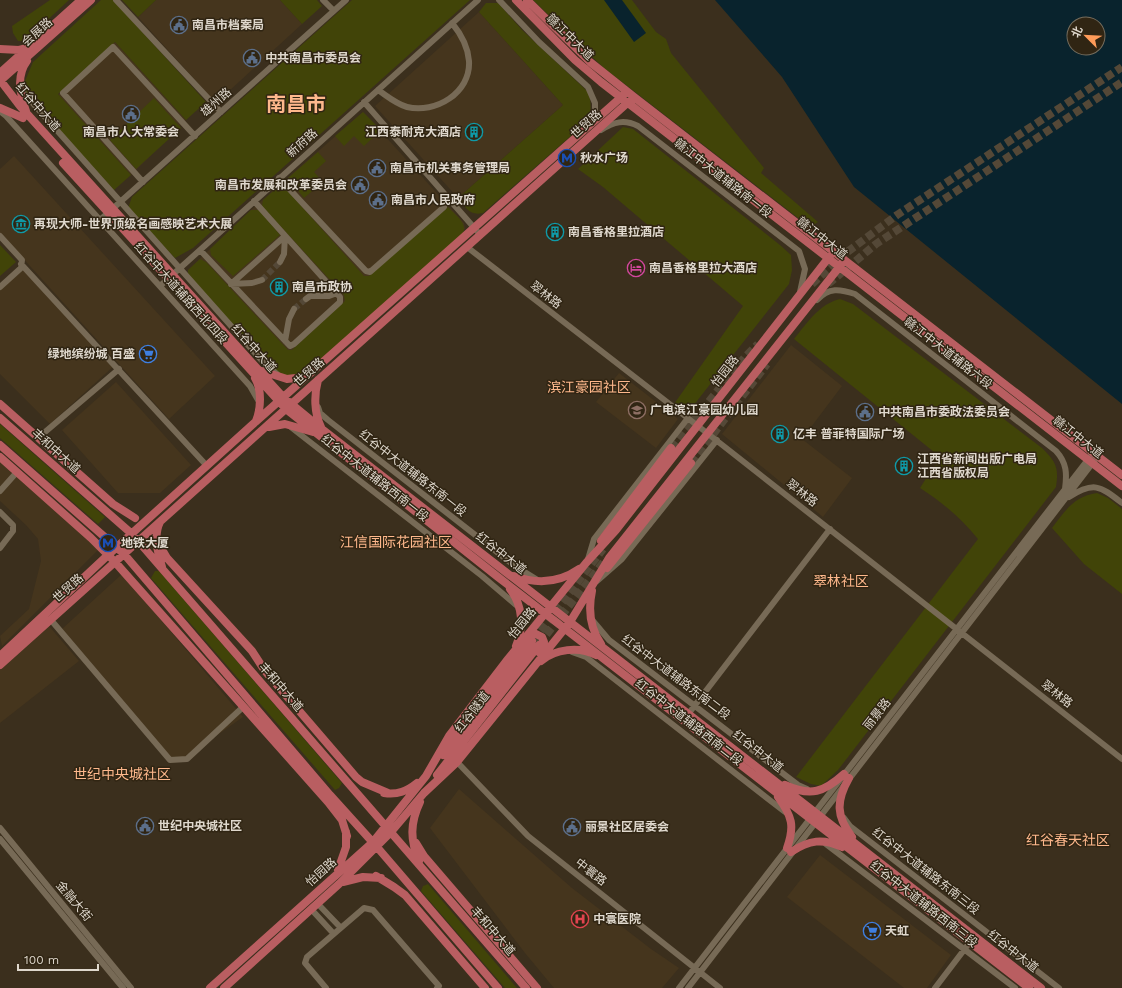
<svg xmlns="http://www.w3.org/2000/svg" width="1122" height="988" font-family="'Work Sans','Noto Sans SC',sans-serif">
<rect width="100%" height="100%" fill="#3b2f1d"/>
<!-- built -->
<path fill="#45351d" d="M156,0H280L302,24L216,103L138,17Z
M479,12L563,105L458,198L375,106Z
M115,42L186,120L131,175L58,95Z
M363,112L464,223L465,229L306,374L188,270L251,210Z
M14,156L215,376L169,419L0,233V169Z
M21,264L116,364L50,424L0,374V286Z
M791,345L842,386L802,439L852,478L823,517L722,434Z
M619,373L678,419L656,448L596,402Z
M116,382L191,465L160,493H118L62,430Z
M0,460L99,549L2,646L0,636L29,609L41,561L38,539L26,525L0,501Z
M122,574L243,717L186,757L170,759L62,629Z
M49,626L79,661L0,723V670Z
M459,789L572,888L651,949L679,968L662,988H554L525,953L430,828Z
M820,855L951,955L927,988H904L787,897Z"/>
<!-- green -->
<path fill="#414408" d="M50,0H69L25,41H18L13,33L12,26Z
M101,0H113L206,102L186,120L115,42L58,94L131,175L114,190L25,92V81L33,62Z
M122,0H156L138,17Z
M280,0H317L322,6L302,24Z
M352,0H470L193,248L175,258L128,208L132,197Z
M533,0H632L656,32L666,39L671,53L764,168L761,173L818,222L810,227L604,68Z
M486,3H498L522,30L587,91C592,100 591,110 589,120L483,213C470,216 466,208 458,198L563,105L479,12Z
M154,98L181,128L136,169L110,140Z
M363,112L381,130L364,146L354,136L344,146L335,136Z
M623,127L633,129L780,245L791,255L792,270L789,284L693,406L682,408L674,404L743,306L603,187L578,169Z
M318,152L326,161L314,172L323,182L304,198L288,178Z
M279,186L284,187L364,276H369L448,207C455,215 468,223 463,233L313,369C293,378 285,379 268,365L188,274V270L200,259L206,262L288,350H292L345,301L344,295L262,206L263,200Z
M251,210H259L280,235L233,276L211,255L210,249Z
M0,245L16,262L0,276Z
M840,299L853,304L1042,448C1056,462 1059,467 1056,487L838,770L821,786L811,784L796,777L978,539C961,518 942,502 920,488L932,469L945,455L934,452L794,339C807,323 819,304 840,299Z
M0,424L105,517L98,524L0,438Z
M1097,493L1108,498L1122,509V594L1084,564L1052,528C1065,511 1074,496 1097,493Z
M155,571H159L342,783L339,788L335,790L151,578Z
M428,884L517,988H505L421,891L423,886Z"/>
<!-- water -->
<path fill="#09232d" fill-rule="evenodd" d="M604,0H622L646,33L634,42Z
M715,0H1122V404L854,187L782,77ZM1074,24H1098V48H1074Z"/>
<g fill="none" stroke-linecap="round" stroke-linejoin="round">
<!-- minor-tunnel -->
<path stroke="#544837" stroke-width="6" stroke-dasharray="6 3" stroke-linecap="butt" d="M262,280L280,262
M294,309L306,299"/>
<!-- major-tunnel -->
<path stroke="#544837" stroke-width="8" stroke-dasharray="8 4" stroke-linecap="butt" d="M812,284L846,253L897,215L1122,67
M828,284L876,244L1122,82
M671,448L745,357L758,344
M691,463L767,364
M533,640L603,549
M539,644L606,559"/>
<!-- minor -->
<path stroke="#776a56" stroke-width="6" d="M116,0L221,112
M323,0L334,11
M499,0L539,42L588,87L595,103V111L591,123
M21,90L265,364L277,374
M378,90C387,96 396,104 407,107C435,114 471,93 469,61C468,47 461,34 452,23
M364,102L477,231
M0,111L6,116L250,386L258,400
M601,130C614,122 624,119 638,126L799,251L805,269L800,292
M279,178L366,271L370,272L444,207
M143,182L63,93L113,47L195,136
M100,220L346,0
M0,236L22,260L21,268L0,287
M467,247L707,433L1122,759
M200,250L290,346L294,344L340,302V297L254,201
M21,264L207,466
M262,280L252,283L231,284L285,236L284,254L280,262
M160,286L478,0
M306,299L310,296H329L337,293
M817,300C829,287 840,289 855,294L1056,451C1067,463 1067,474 1065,489
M285,341L289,319L294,309
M318,407L320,413L328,420L515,566L536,579
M292,428L482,576L516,605
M38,438L119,369
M0,491L17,472
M1069,497C1094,481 1100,486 1122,503
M0,512L13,525V531L0,548
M588,559L594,539L688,418
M597,581L622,559L717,440
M51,620L170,760L187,759L243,707
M593,621L609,640L798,785L807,789
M572,652L586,657L785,812
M689,713L830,529
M457,762L528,836L720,988
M844,818L850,826L1059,988
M0,828L131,988
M0,839L123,988
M826,844L1015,988
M318,904L340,927
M311,909L333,933
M326,988L305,963L307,957L364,908L373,910L439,986L437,988
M679,988L1093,453
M688,988L1095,460
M935,988L967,946"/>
<!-- major -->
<path stroke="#b95e61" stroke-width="8" d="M516,0L575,60L601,82L1122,486
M527,0L590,62L634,97L1122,475
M0,49L19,50L27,48
M0,73L81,0
M0,80L20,106L283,397L323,430C562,616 802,801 1041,988
M0,81L91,0
M0,108L23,118
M26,111C20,94 16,76 27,61
M63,163L166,276
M188,301L286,409L498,577L1029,988
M262,371L287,379L304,377
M255,378C262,390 261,408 256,421
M318,380C314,395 314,413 321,427
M0,404L113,504L135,518
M0,418L132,534L526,988
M269,427L285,424L313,432
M0,445L124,554L330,795L377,847L498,988
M0,457L91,538L115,562L328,802L342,820L347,836
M160,522C153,536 158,553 162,567
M157,541L167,558L252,651L265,671L356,777L362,782L388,793
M601,541L671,448
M607,568L691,463
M514,576C536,584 559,583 579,569
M510,589C523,606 524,627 516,646
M592,591C588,610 590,628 601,644
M528,639L534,633L542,637L544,642L540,653
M0,656L108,555L252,425L627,92
M541,661C555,649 579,646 596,655
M0,665L634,97
M443,755L532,641
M437,775L539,645
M849,778C836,801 836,816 852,837
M785,785C811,797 824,792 844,774
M384,793C398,795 407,791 417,783
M778,797C792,816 795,826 787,848
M416,843L424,856L537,988
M791,852C809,840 823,838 842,847
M419,861C410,840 410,823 420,802
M338,870L346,847V832
M376,876L394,887L405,895L485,988
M343,882L363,877L381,878
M210,988L373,842L426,776L449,736L508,659L586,563L616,530L833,252
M224,988L339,884L391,832L424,793L457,762L570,622L609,558L844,261"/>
</g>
<!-- icons -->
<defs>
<symbol id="civic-ring" viewBox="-11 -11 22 22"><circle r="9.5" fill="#302513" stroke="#5c6f8a" stroke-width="1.5"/><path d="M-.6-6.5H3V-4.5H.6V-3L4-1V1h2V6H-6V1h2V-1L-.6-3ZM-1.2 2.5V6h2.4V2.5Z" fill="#5c6f8a"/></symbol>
<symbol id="building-ring" viewBox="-11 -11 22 22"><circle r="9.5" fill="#302513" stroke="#0f9aa8" stroke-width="1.5"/><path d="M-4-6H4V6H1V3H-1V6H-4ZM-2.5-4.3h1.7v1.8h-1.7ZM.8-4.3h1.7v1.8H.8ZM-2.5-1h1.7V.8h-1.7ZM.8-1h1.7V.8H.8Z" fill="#0f9aa8"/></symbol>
<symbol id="metro-ring" viewBox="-11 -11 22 22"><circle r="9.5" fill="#302513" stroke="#1a4fb4" stroke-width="1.5"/><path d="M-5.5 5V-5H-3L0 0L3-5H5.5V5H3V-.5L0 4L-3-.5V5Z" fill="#1a4fb4"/></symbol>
<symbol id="museum-ring" viewBox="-11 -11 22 22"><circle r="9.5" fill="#302513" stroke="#0f9aa8" stroke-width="1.5"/><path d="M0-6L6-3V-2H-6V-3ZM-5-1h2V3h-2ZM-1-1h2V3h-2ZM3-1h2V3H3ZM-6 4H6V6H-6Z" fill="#0f9aa8"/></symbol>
<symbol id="hotel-ring" viewBox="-11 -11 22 22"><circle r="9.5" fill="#302513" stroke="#d1479c" stroke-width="1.5"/><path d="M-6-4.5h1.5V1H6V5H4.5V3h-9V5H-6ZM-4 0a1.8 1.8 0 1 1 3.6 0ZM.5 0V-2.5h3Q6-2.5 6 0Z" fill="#d1479c"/></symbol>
<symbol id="supermarket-ring" viewBox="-11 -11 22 22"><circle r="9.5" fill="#302513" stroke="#3f7fe0" stroke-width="1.5"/><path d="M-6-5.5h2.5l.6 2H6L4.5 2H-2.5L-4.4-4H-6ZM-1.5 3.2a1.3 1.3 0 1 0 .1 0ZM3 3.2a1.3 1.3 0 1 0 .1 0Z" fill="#3f7fe0"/></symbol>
<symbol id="school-ring" viewBox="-11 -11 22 22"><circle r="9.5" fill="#302513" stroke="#8d6e63" stroke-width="1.5"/><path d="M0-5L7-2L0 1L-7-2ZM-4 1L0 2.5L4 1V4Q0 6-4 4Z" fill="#8d6e63"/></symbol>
<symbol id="hospital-ring" viewBox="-11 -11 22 22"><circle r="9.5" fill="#302513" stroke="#e0444e" stroke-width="1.5"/><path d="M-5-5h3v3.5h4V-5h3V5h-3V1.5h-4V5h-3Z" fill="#e0444e"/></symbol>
</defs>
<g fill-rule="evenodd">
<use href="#civic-ring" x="169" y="15" width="20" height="20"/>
<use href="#civic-ring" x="242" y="48" width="20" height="20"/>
<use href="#civic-ring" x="121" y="104" width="20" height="20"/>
<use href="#building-ring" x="464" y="122" width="20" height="20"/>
<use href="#metro-ring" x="557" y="148" width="20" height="20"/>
<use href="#civic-ring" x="367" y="158" width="20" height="20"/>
<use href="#civic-ring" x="350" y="175" width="20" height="20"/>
<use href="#civic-ring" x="368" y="190" width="20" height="20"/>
<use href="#museum-ring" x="11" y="214" width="20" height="20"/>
<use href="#building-ring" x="545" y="222" width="20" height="20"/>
<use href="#hotel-ring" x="626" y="258" width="20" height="20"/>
<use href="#building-ring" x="269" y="277" width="20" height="20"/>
<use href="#supermarket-ring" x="138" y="344" width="20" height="20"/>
<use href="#school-ring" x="627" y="400" width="20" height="20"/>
<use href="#civic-ring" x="855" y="402" width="20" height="20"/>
<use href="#building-ring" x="770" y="424" width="20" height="20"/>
<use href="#building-ring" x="894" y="456" width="20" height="20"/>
<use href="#metro-ring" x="98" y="533" width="20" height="20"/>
<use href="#civic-ring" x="135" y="816" width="20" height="20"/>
<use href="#civic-ring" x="562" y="817" width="20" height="20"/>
<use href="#hospital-ring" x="570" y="909" width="20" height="20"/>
<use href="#supermarket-ring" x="862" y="921" width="20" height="20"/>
</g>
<g text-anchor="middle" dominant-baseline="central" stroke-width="3" stroke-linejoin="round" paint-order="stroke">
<!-- poi labels -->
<g font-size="12" font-weight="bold" fill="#dfd8cd" stroke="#302513" text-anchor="start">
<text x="192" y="25">南昌市档案局</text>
<text x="265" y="58">中共南昌市委员会</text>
<text x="131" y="132" text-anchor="middle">南昌市人大常委会</text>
<text x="461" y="132" text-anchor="end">江西泰耐克大酒店</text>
<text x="580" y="158">秋水广场</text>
<text x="390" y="168">南昌市机关事务管理局</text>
<text x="347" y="185" text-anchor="end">南昌市发展和改革委员会</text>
<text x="391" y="200">南昌市人民政府</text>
<text x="34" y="224">再现大师-世界顶级名画感映艺术大展</text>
<text x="568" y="232">南昌香格里拉酒店</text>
<text x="649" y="268">南昌香格里拉大酒店</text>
<text x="292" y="287">南昌市政协</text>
<text x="135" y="354" text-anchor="end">绿地缤纷城 百盛</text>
<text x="650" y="410">广电滨江豪园幼儿园</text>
<text x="878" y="412">中共南昌市委政法委员会</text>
<text x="793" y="434">亿丰 普菲特国际广场</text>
<text x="917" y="459">江西省新闻出版广电局<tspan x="917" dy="14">江西省版权局</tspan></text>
<text x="121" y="543">地铁大厦</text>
<text x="158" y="826">世纪中央城社区</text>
<text x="585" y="827">丽景社区居委会</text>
<text x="593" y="919">中寰医院</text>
<text x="885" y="931">天虹</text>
</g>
<!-- street labels -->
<g font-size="12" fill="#dfd8cd" stroke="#302513">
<text transform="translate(37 32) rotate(-42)">会展路</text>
<text transform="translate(570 37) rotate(44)">赣江中大道</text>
<text transform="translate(216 102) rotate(-42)">雄州路</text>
<text transform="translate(38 107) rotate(49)">红谷中大道</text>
<text transform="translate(586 124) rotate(-42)">世贸路</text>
<text transform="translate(302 143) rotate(-42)">新府路</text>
<text transform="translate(723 178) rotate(38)">赣江中大道辅路南一段</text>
<text transform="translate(822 238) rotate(38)">赣江中大道</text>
<text transform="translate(181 293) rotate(48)">红谷中大道辅路西北四段</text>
<text transform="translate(546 295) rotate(38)">翠林路</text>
<text transform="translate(254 348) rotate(48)">红谷中大道</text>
<text transform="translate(948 353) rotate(38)">赣江中大道辅路六段</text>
<text transform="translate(725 371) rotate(-52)">怡园路</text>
<text transform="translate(309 372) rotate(-42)">世贸路</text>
<text transform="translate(1078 437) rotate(38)">赣江中大道</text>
<text transform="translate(56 451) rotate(42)">丰和中大道</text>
<text transform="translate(413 473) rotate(38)">红谷中大道辅路东南一段</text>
<text transform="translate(375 478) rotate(38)">红谷中大道辅路西南一段</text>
<text transform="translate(802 493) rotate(38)">翠林路</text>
<text transform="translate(501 553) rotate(38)">红谷中大道</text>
<text transform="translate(68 588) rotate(-42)">世贸路</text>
<text transform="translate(522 623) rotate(-51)">怡园路</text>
<text transform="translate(676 677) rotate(37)">红谷中大道辅路东南二段</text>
<text transform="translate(281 687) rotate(49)">丰和中大道</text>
<text transform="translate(1057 694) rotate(38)">翠林路</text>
<text transform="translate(472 712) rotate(-52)">红谷隧道</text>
<text transform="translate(877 714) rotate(-52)">丽景路</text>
<text transform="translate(689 722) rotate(38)">红谷中大道辅路西南二段</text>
<text transform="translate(758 751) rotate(38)">红谷中大道</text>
<text transform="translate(926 871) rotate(38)">红谷中大道辅路东南三段</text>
<text transform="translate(321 872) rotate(-42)">怡园路</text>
<text transform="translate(591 872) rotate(38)">中寰路</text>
<text transform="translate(74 901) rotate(50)">金融大街</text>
<text transform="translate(924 904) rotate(38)">红谷中大道辅路西南三段</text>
<text transform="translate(493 931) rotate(49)">丰和中大道</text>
<text transform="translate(1013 951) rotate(38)">红谷中大道</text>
</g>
<!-- quarter labels -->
<g font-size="14" fill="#feb88c" stroke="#302513">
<text x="589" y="387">滨江豪园社区</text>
<text x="396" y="542">江信国际花园社区</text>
<text x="841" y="581">翠林社区</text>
<text x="122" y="774">世纪中央城社区</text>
<text x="1068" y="840">红谷春天社区</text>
</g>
<!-- town labels -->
<g font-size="20" font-weight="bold" fill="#feb88c" stroke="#302513">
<text x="296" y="104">南昌市</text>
</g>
</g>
<!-- north arrow -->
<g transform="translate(1086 36) rotate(294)"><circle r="19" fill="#302513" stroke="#766d5d"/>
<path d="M0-3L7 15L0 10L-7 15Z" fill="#fe9b59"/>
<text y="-6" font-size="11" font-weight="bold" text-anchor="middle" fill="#dfd8cd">北</text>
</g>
<!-- scale -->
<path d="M18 964v6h80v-6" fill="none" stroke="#dfd8cd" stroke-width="2"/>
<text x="24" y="964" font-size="12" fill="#dfd8cd" stroke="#302513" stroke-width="3" paint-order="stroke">100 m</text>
</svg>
